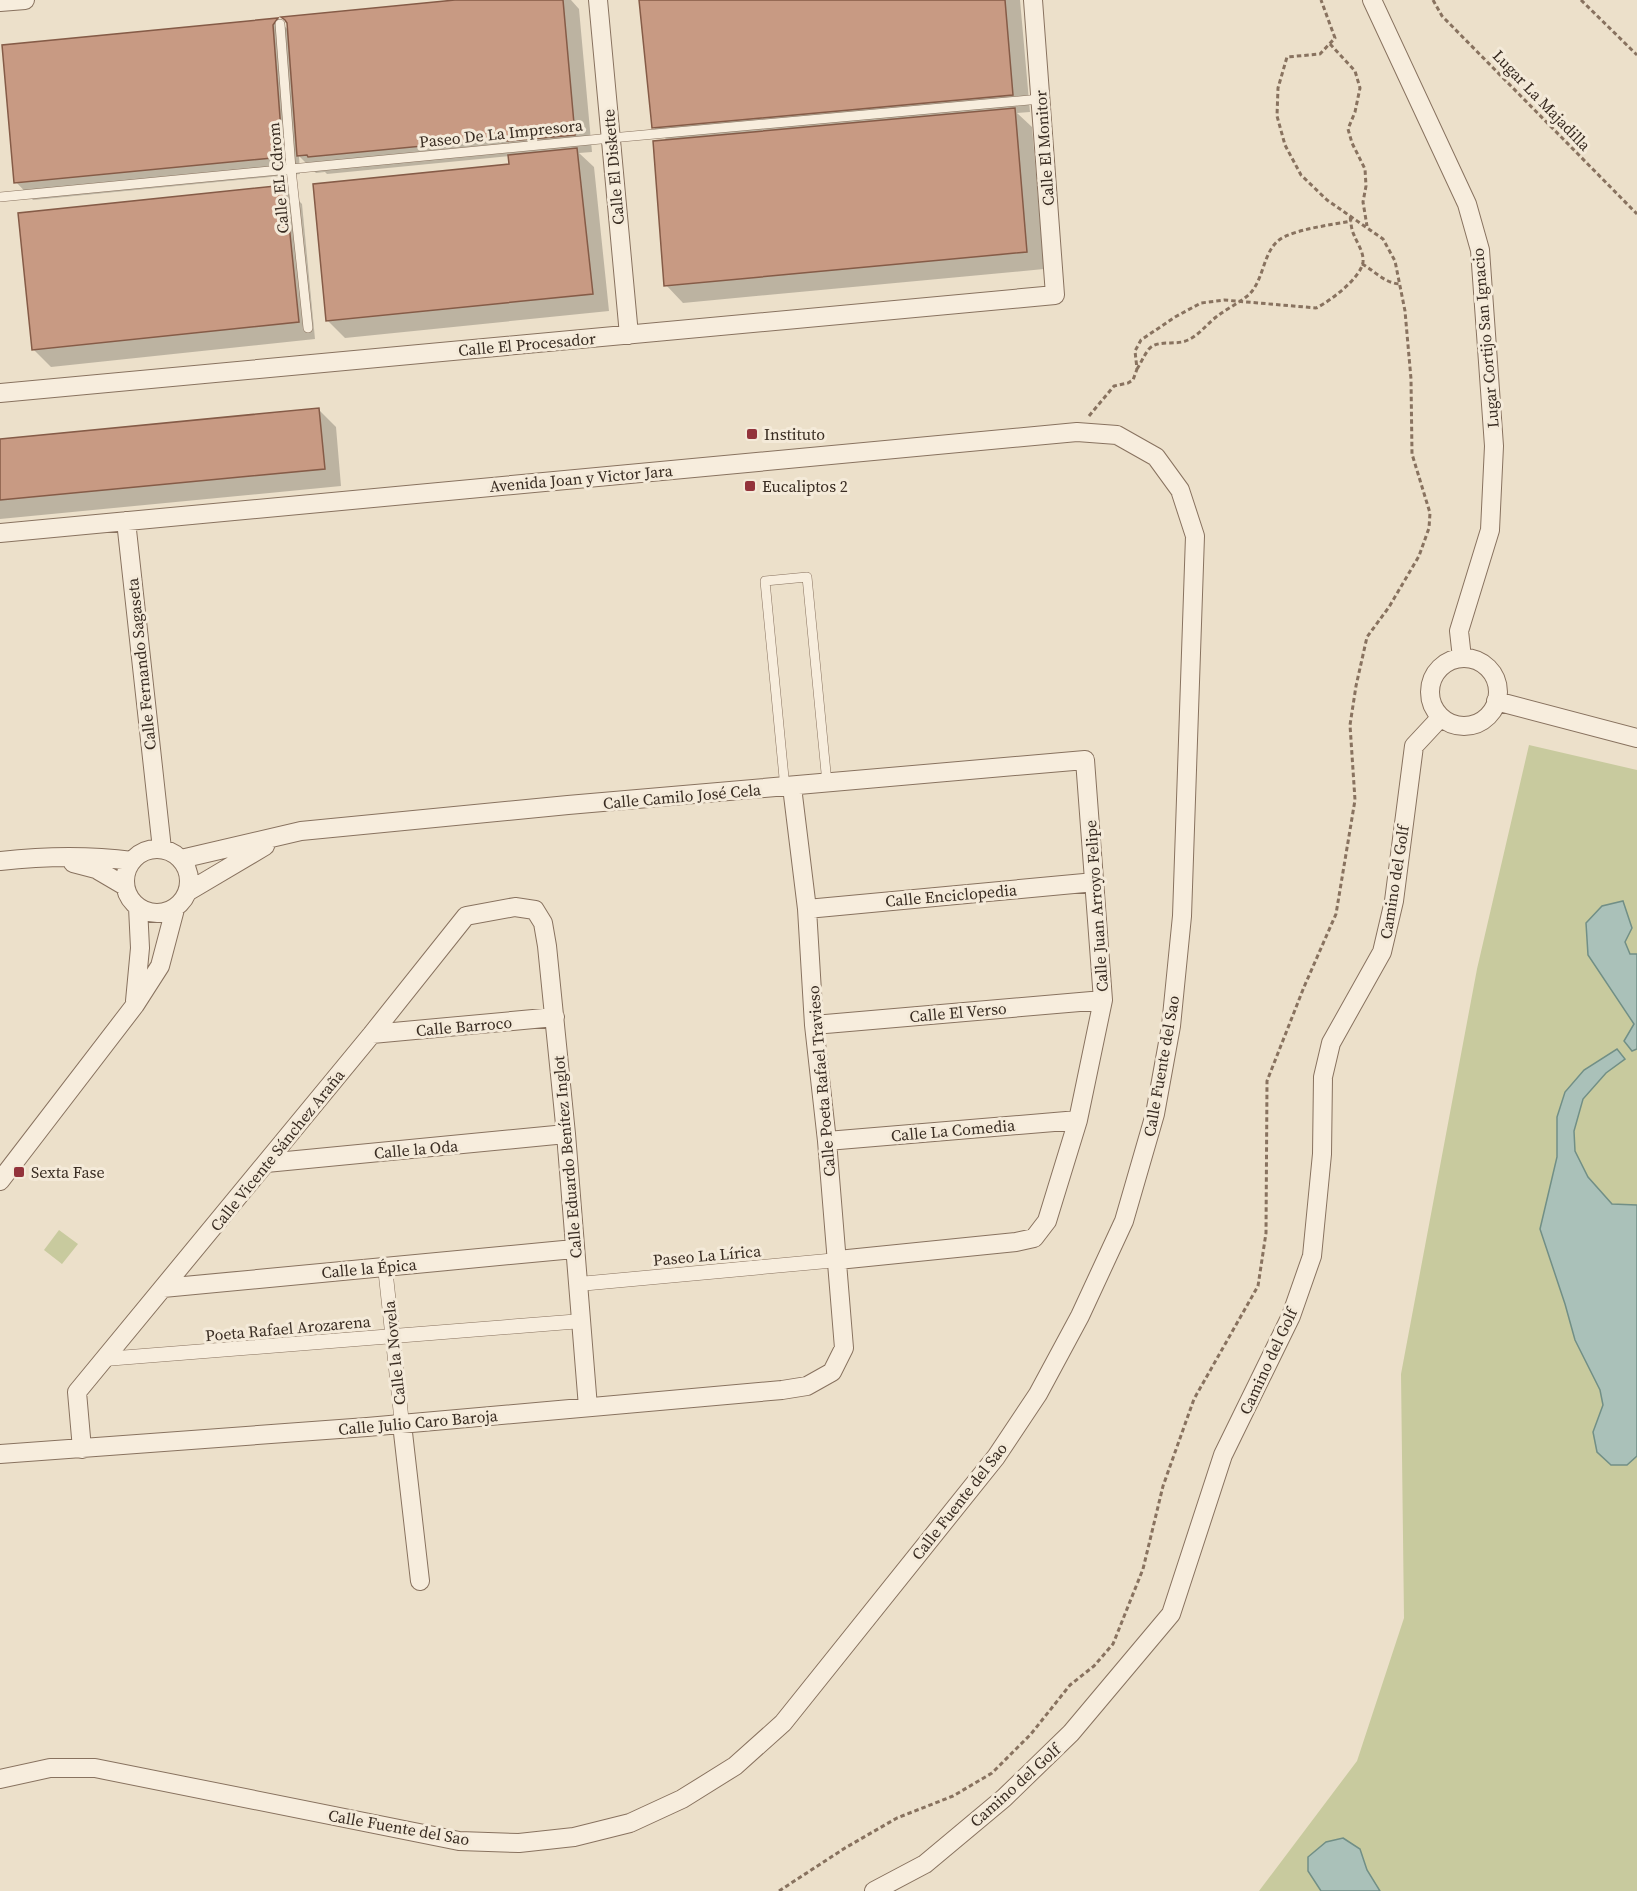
<svg xmlns="http://www.w3.org/2000/svg" width="1637" height="1891" font-family="'Source Serif 4',serif">
<rect width="100%" height="100%" fill="#ece0ca"/>
<!-- green -->
<path fill="#c8ca9e" d="M1529,745L1637,770V1891H1259L1357,1761L1404,1618L1401,1374L1477,969Z
M59,1230L78,1244L62,1264L44,1250Z"/>
<!-- water -->
<path fill="#aac1b9" stroke="#718f86" stroke-width="1.5" d="M1623,901L1632,928L1625,942L1630,954H1637V1049L1632,1051L1624,1041L1634,1024L1588,955L1586,923L1602,906Z
M1617,1049L1625,1059L1606,1073L1583,1099L1574,1131L1575,1151L1588,1177L1612,1204L1637,1205V1456L1627,1465H1611L1597,1452L1593,1432L1603,1405L1600,1390L1575,1340L1565,1304L1540,1229L1557,1157V1117L1565,1092L1584,1070Z
M1343,1838L1360,1849L1367,1870L1380,1891H1321L1308,1871V1857L1326,1842Z"/>
<!-- shadow -->
<path fill="#0003" d="M474,0H571L579,9L592,152L579,153L594,167L609,311L345,338L328,321L511,165L510,156L327,174L325,172L316,173L299,156L300,174L33,200L16,182L3,46L278,19L289,31Z
M641,0H1020L1030,112L1017,113L1032,127L1044,269L683,303L666,285L668,141L653,127Z
M284,186L302,204L315,339L51,367L33,349Z
M318,409L336,427L341,486L0,519V440Z"/>
<!-- building -->
<path fill="#c89a83" stroke="#855b47" stroke-width="1.5" d="M455,0H563L575,135L507,141L506,138L308,157L307,155L297,156L287,23L285,20L281,17Z
M639,0H1005L1013,95L652,128Z
M278,18L273,25L283,157L14,183L2,45Z
M1015,108L1027,252L664,286L653,141Z
M577,148L593,294L326,321L313,184L509,164L508,155Z
M285,185L299,322L32,350L18,213Z
M319,408L325,469L0,500V439Z"/>
<g fill="none" stroke-linecap="round" stroke-linejoin="round">
<defs>
<path id="service" d="M280,24L291,169L308,328
M0,197L611,138L1040,99
M785,788L765,581L807,577L827,783"/>
<path id="pedestrian" d="M385,1267L402,1424
M579,1284L838,1260
M105,1359L582,1321"/>
<path id="minor" d="M598,0L629,335
M1372,0L1467,204L1480,250L1494,446L1490,530L1459,631L1462,658
M0,2L25,0
M0,393L1055,295L1033,0
M126,521L162,849
M0,533L1077,432L1117,435L1156,457L1180,490L1195,536L1182,916L1171,1026L1155,1114L1124,1221L1080,1316L1038,1394L996,1457L783,1723L735,1766L682,1799L630,1823L574,1837L519,1843L459,1841L95,1768H50L0,1779
M1430 692a34 34 0 1 1 68 0a34 34 0 1 1-68 0Z
M1496,701L1637,738
M125 881a32 32 0 1 1 64 0a32 32 0 1 1-64 0Z
M181,859L301,831L568,805L1085,760L1103,1000L1078,1120L1047,1221L1034,1238L1016,1242L838,1260
M0,861C45,856 87,855 132,861
M73,863L96,869L125,886
M189,891L265,846
M807,909L1095,882
M135,1001L140,948L138,907
M814,1025L1103,1000
M372,1034L555,1017
M827,1141L1078,1120
M266,1163L566,1134
M0,1181L135,1005L160,966L175,909
M163,1288L574,1249
M402,1424L420,1581
M82,1449L77,1392L372,1034L466,916L515,907L535,910L543,923L547,946L566,1134L588,1407
M0,1454L367,1427L782,1390L807,1386L832,1372L844,1348L827,1141L814,1025L807,909L792,787
M874,1891L925,1864L1004,1798L1071,1733L1171,1614L1223,1455L1291,1316L1312,1256L1322,1154L1323,1077L1331,1043L1382,952L1394,901L1414,746L1441,717"/>
</defs>
<!-- service casing -->
<use href="#service" stroke="#88725f" stroke-width="10"/>
<!-- pedestrian casing -->
<use href="#pedestrian" stroke="#88725f" stroke-width="15"/>
<!-- minor casing -->
<use href="#minor" stroke="#88725f" stroke-width="20"/>
<!-- path -->
<path stroke="#88725f" stroke-width="3" stroke-dasharray="4.5 3" stroke-linecap="butt" d="M1433,0L1442,16L1637,214
M1581,0L1637,55
M1330,44L1355,71L1360,88L1355,112L1348,129L1352,143L1365,169L1366,186L1363,202L1367,226
M1362,264C1375,271 1384,283 1400,284
M1137,369C1141,363 1144,355 1149,349C1158,339 1176,346 1188,340C1199,335 1206,325 1216,317C1225,310 1237,304 1246,297C1266,282 1261,248 1284,237C1303,228 1331,225 1351,221
M1089,416L1114,386L1128,383L1133,380L1137,369L1135,351L1141,340L1175,317L1201,303L1224,300L1316,308C1329,302 1361,278 1363,262C1364,252 1357,243 1354,235C1351,229 1351,222 1350,216
M779,1891L845,1848L897,1818L953,1796L992,1773L1031,1734L1070,1685L1094,1666L1113,1644L1143,1569L1163,1486L1194,1399L1258,1286L1266,1233L1267,1081L1304,987L1336,914L1355,800L1350,725L1356,686L1367,637L1389,607L1419,556L1429,528L1430,513L1412,454L1411,379L1405,311L1395,261L1383,239L1327,200L1301,175L1285,145L1277,116L1278,88L1287,57L1320,54L1335,38L1321,0"/>
<!-- service -->
<use href="#service" stroke="#f7eddd" stroke-width="9"/>
<!-- pedestrian -->
<use href="#pedestrian" stroke="#f7eddd" stroke-width="14"/>
<!-- minor -->
<use href="#minor" stroke="#f7eddd" stroke-width="18"/>
</g>
<!-- markers -->
<g fill="#93333b" stroke="#f4ead9" stroke-width="2">
<rect x="746" y="428" width="12" height="12" rx="3"/>
<rect x="744" y="480" width="12" height="12" rx="3"/>
<rect x="13" y="1166" width="12" height="12" rx="3"/>
</g>
<g text-anchor="middle" dominant-baseline="central" stroke-width="6" stroke-linejoin="round" paint-order="stroke">
<!-- street labels -->
<g font-size="16" fill="#392c22" stroke="#f4ead9">
<text transform="translate(1542 100) rotate(46)">Lugar La Majadilla</text>
<text transform="translate(501 133) rotate(-6)">Paseo De La Impresora</text>
<text transform="translate(1044 148) rotate(-94)">Calle El Monitor</text>
<text transform="translate(613 167) rotate(-95)">Calle El Diskette</text>
<text transform="translate(278 178) rotate(-95)">Calle EL Cdrom</text>
<text transform="translate(1485 338) rotate(-95)">Lugar Cortijo San Ignacio</text>
<text transform="translate(527 344) rotate(-5)">Calle El Procesador</text>
<text transform="translate(581 478) rotate(-5)">Avenida Joan y Victor Jara</text>
<text transform="translate(141 664) rotate(-96)">Calle Fernando Sagaseta</text>
<text transform="translate(682 796) rotate(-5)">Calle Camilo José Cela</text>
<text transform="translate(1394 882) rotate(-81)">Camino del Golf</text>
<text transform="translate(951 895) rotate(-5)">Calle Enciclopedia</text>
<text transform="translate(1096 906) rotate(-94)">Calle Juan Arroyo Felipe</text>
<text transform="translate(958 1012) rotate(-5)">Calle El Verso</text>
<text transform="translate(464 1026) rotate(-5)">Calle Barroco</text>
<text transform="translate(1161 1066) rotate(-80)">Calle Fuente del Sao</text>
<text transform="translate(821 1081) rotate(-95)">Calle Poeta Rafael Travieso</text>
<text transform="translate(953 1130) rotate(-5)">Calle La Comedia</text>
<text transform="translate(416 1149) rotate(-5)">Calle la Oda</text>
<text transform="translate(277 1150) rotate(-51)">Calle Vicente Sánchez Araña</text>
<text transform="translate(567 1157) rotate(-95)">Calle Eduardo Benítez Inglot</text>
<text transform="translate(707 1255) rotate(-5)">Paseo La Lírica</text>
<text transform="translate(369 1268) rotate(-5)">Calle la Épica</text>
<text transform="translate(288 1328) rotate(-5)">Poeta Rafael Arozarena</text>
<text transform="translate(394 1353) rotate(-96)">Calle la Novela</text>
<text transform="translate(1268 1361) rotate(-65)">Camino del Golf</text>
<text transform="translate(418 1422) rotate(-5)">Calle Julio Caro Baroja</text>
<text transform="translate(959 1501) rotate(-52)">Calle Fuente del Sao</text>
<text transform="translate(1015 1785) rotate(-42)">Camino del Golf</text>
<text transform="translate(399 1827) rotate(10)">Calle Fuente del Sao</text>
</g>
<!-- poi labels -->
<g font-size="16" fill="#392c22" stroke="#f4ead9" text-anchor="start">
<text x="764" y="434">Instituto</text>
<text x="762" y="486">Eucaliptos 2</text>
<text x="31" y="1172">Sexta Fase</text>
</g>
</g>
</svg>
